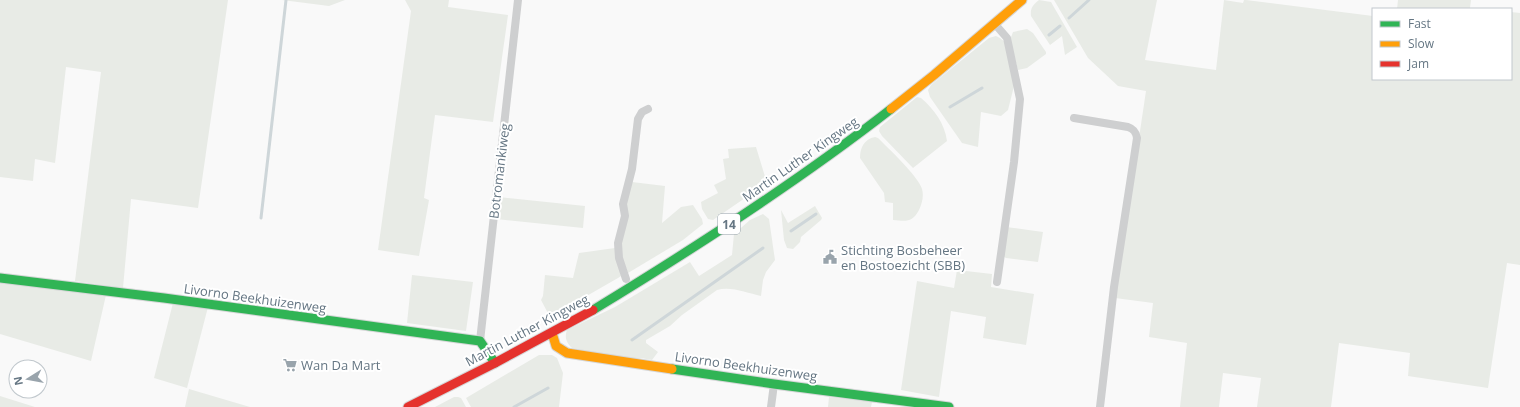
<svg xmlns="http://www.w3.org/2000/svg" width="1520" height="407" font-family="'Open Sans',sans-serif">
<rect width="100%" height="100%" fill="#f9f9f9"/>
<!-- green -->
<path fill="#e8ebe6" d="M0,0H228L198,208L131,199L123,288L75,281L101,72L66,67L55,163L35,159L33,181L0,177Z
M282,0H345L329,6Z
M405,0H449L448,7L508,15L493,122L435,115L424,198L429,200L419,256L378,250L411,11Z
M1039,0L1051,2L1077,47L1065,55L1062,36L1050,45L1031,16C1030,8 1033,5 1039,0Z
M1054,0H1157L1145,60L1216,70L1224,0L1243,3L1244,0H1246L1373,16V79H1511V12L1520,13V265L1507,263L1488,388L1408,376L1410,353L1339,343L1331,407H1257L1261,378L1223,373L1219,407H1180L1187,343L1149,337L1153,303L1115,298L1146,91L1118,86L1088,58Z
M1398,0H1471L1470,8L1480,9H1397Z
M1027,29L1033,33L1046,52V54L1027,68L1018,70L1010,40L1013,32Z
M996,36L1000,38L1006,43L1014,86L1008,110L1001,116L981,112L978,147L962,143L930,97L928,90L931,85L989,38Z
M917,97L921,98C934,109 945,124 947,141L913,168L882,136L879,131L880,127Z
M875,137L878,138C888,148 919,177 922,189C924,196 922,204 919,210C912,223 906,221 893,220V203L885,202L884,193L860,158C860,148 864,139 875,137Z
M756,147L767,183L713,220L708,219L702,209L701,202L718,193L714,185L726,179L723,159L729,158L728,149Z
M632,182L665,186L662,223L681,207L693,205L702,219L703,224L683,240L628,273L620,252L626,204Z
M499,197L585,206L583,228L496,219Z
M815,206L822,218L821,220L801,237L800,242L793,249L787,248L784,240L781,210L788,223Z
M763,214L769,219L775,260L766,272L763,280L761,296C747,293 731,286 717,290L682,315L670,326L646,340V343L658,352L652,360L641,358L631,359L572,348C567,343 564,338 567,330L615,307L690,262L699,276L732,255L734,234L750,220Z
M1006,227L1043,232L1038,262L1006,258L1003,256Z
M615,248L621,276L618,278L550,317L541,300L543,296L545,275L573,278L579,253Z
M957,270L992,274L991,287L1034,294L1026,345L983,338L986,317L951,311L939,397L901,390L917,281L954,288Z
M412,275L473,282L466,331L407,323Z
M0,280L106,295L91,361L0,334Z
M173,303L208,307L187,388L154,378Z
M539,355H552L557,358L563,373L559,407H471L466,398Z
M189,389L250,407H185Z
M0,396L35,407H0Z
M454,397H458L461,398L466,407H435Z
M829,397L872,402L871,407H828Z"/>
<g fill="none" stroke-linecap="round" stroke-linejoin="round">
<!-- stream -->
<path stroke="#ced6d9" stroke-width="3" d="M1069,18L1089,0
M1049,35L1060,26
M950,107L982,88
M261,218L286,0
M791,231L816,214
M632,340L763,248
M514,407L548,388"/>
<defs>
<path id="fast" d="M0,278L164,298L480,341L495,363
M593,310C695,248 796,183 891,109
M672,369L774,384L949,407"/>
<path id="slow" d="M891,109L934,75L1022,0
M552,333L556,346L567,353L672,369"/>
<path id="jam" d="M408,407L495,363L593,310"/>
</defs>
<!-- fast casing -->
<use href="#fast" stroke="#d5d6d7" stroke-width="11"/>
<!-- slow casing -->
<use href="#slow" stroke="#d5d6d7" stroke-width="11"/>
<!-- jam casing -->
<use href="#jam" stroke="#d5d6d7" stroke-width="11"/>
<!-- street -->
<path stroke="#cecfd0" stroke-width="8" d="M994,23L1007,38L1020,99L1014,162L997,282
M1074,118L1128,127C1134,129 1136,132 1137,138L1114,287L1100,407
M626,279L619,258L618,243L625,216L623,204L632,169L638,119L642,112L648,109
M480,341L518,0
M771,407L774,384"/>
<!-- fast -->
<use href="#fast" stroke="#30b455" stroke-width="9"/>
<!-- slow -->
<use href="#slow" stroke="#ff9f0a" stroke-width="9"/>
<!-- jam -->
<use href="#jam" stroke="#e5322d" stroke-width="9"/>
</g>
<!-- icons -->
<defs>
<symbol id="civic-bare" viewBox="-9 -9 18 18"><path d="M-.6-6.5H3V-4.5H.6V-3L4-1V1h2V6H-6V1h2V-1L-.6-3ZM-1.2 2.5V6h2.4V2.5Z" fill="#99a4ac" stroke="#fff" stroke-width="2.5" paint-order="stroke"/></symbol>
<symbol id="supermarket-bare" viewBox="-9 -9 18 18"><path d="M-6-5.5h2.5l.6 2H6L4.5 2H-2.5L-4.4-4H-6ZM-1.5 3.2a1.3 1.3 0 1 0 .1 0ZM3 3.2a1.3 1.3 0 1 0 .1 0Z" fill="#99a4ac" stroke="#fff" stroke-width="2.5" paint-order="stroke"/></symbol>
</defs>
<g fill-rule="evenodd">
<use href="#civic-bare" x="820" y="247" width="20" height="20"/>
<use href="#supermarket-bare" x="280" y="355" width="20" height="20"/>
</g>
<g text-anchor="middle" dominant-baseline="central" stroke-width="4" stroke-linejoin="round" paint-order="stroke">
<!-- shield labels -->
<rect fill="#fff" stroke="#939fa8" stroke-width="1" x="718" y="214" width="22" height="20" rx="3"/>
<g font-size="12" font-weight="bold" fill="#657683">
<text x="729" y="224">14</text>
</g>
<!-- street labels -->
<g font-size="13" fill="#657683" stroke="#fff">
<text transform="translate(800 159) rotate(-35)">Martin Luther Kingweg</text>
<text transform="translate(499 171) rotate(-83)">Botromankiweg</text>
<text transform="translate(255 298) rotate(8)">Livorno Beekhuizenweg</text>
<text transform="translate(527 330) rotate(-28)">Martin Luther Kingweg</text>
<text transform="translate(746 366) rotate(8)">Livorno Beekhuizenweg</text>
</g>
<!-- poi labels -->
<g font-size="13" fill="#657683" stroke="#fff" text-anchor="start">
<text x="841" y="250">Stichting Bosbeheer<tspan x="841" dy="15">en Bostoezicht (SBB)</tspan></text>
<text x="301" y="365">Wan Da Mart</text>
</g>
</g>
<!-- legend -->
<rect x="1372" y="8" width="140" height="72" fill="#ffffff" stroke="#c1c8cd"/>
<rect x="1380" y="21" width="20" height="6" fill="#30b455" stroke="#c1c8cd"/>
<text x="1408" y="28" font-size="12" fill="#657683">Fast</text>
<rect x="1380" y="41" width="20" height="6" fill="#ff9f0a" stroke="#c1c8cd"/>
<text x="1408" y="48" font-size="12" fill="#657683">Slow</text>
<rect x="1380" y="61" width="20" height="6" fill="#e5322d" stroke="#c1c8cd"/>
<text x="1408" y="68" font-size="12" fill="#657683">Jam</text>
<!-- north arrow -->
<g transform="translate(28 379) rotate(259)"><circle r="19" fill="#ffffff" stroke="#c1c8cd"/>
<path d="M0-3L7 15L0 10L-7 15Z" fill="#99a4ac"/>
<text y="-6" font-size="11" font-weight="bold" text-anchor="middle" fill="#657683">N</text>
</g>
</svg>
